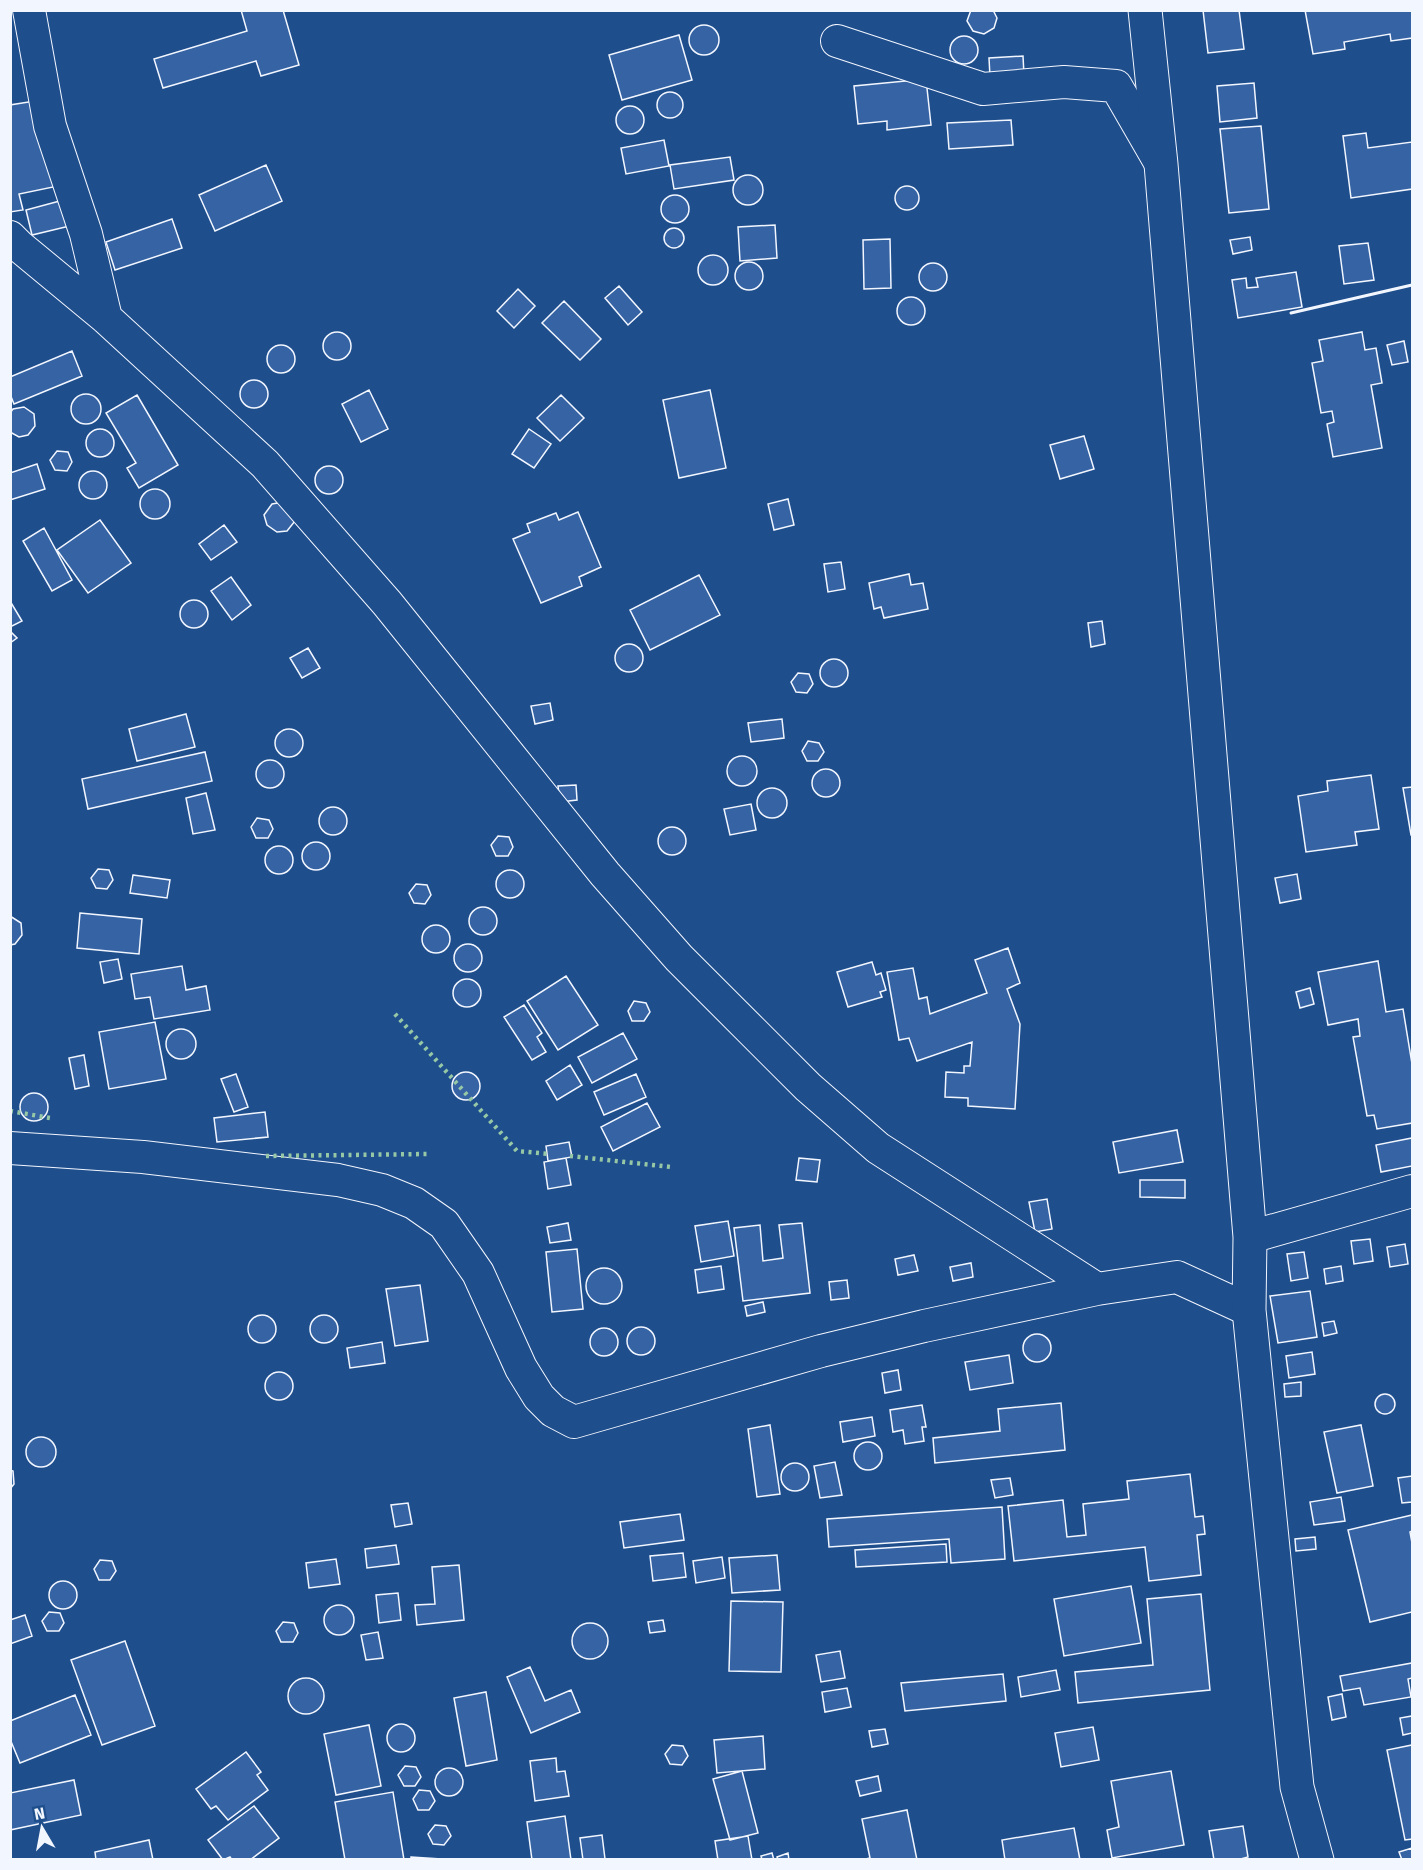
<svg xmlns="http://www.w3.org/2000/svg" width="1423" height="1870" font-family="'Fira Sans',sans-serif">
<rect width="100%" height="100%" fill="#1f4e8c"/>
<!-- building -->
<path fill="#3563a3" stroke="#f2f6ff" stroke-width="1.5" d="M241,10H283L299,65L261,76L256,61L163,88L154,59L247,31Z
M971,10H993L997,18L994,28L984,34L973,31L967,21Z
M1203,10H1239L1244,49L1208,53Z
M1305,10H1412V38L1391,41L1390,34L1344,42L1345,49L1313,54Z
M689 40a15 15 0 1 1 30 0a15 15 0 1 1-30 0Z
M679,35L692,80L622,100L609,55Z
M950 50a14 14 0 1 1 28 0a14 14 0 1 1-28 0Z
M1023,56L1024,75L990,77L989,58Z
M926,79L931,125L887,130V121L858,124L854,86Z
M1254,83L1257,118L1220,122L1217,86Z
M657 105a13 13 0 1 1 26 0a13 13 0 1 1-26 0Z
M41,100L58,186L19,194L23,210L10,212V105Z
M616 120a14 14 0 1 1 28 0a14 14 0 1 1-28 0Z
M1011,120L1013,145L949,149L947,123Z
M1261,126L1269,209L1229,213L1220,129Z
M1366,133L1368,148L1412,142V189L1351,198L1343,136Z
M664,140L669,166L626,174L621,148Z
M730,157L734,180L674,189L670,165Z
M266,165L282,201L215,231L199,195Z
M733 190a15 15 0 1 1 30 0a15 15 0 1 1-30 0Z
M895 198a12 12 0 1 1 24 0a12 12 0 1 1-24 0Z
M661 209a14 14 0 1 1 28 0a14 14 0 1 1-28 0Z
M71,198L78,224L32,235L26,210Z
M172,219L182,248L115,270L106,242Z
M775,225L777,258L740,261L738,227Z
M664 238a10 10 0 1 1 20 0a10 10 0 1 1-20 0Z
M1250,237L1252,250L1233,254L1230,240Z
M890,239L891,288L864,289L863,240Z
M1368,243L1374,280L1344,284L1339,246Z
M698 270a15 15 0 1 1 30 0a15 15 0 1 1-30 0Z
M735 276a14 14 0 1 1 28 0a14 14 0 1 1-28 0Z
M919 277a14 14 0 1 1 28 0a14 14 0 1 1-28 0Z
M1296,272L1302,307L1238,318L1232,280L1246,278L1247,288L1258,287L1256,278Z
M619,286L642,312L628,325L605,298Z
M518,289L535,306L514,328L497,311Z
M897 311a14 14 0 1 1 28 0a14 14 0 1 1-28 0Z
M564,301L601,339L580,360L542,323Z
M323 346a14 14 0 1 1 28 0a14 14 0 1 1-28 0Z
M1362,332L1365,350L1376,348L1382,383L1371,385L1382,448L1333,457L1327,424L1334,422L1332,411L1321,413L1312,363L1323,361L1319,340Z
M1404,341L1408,362L1392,365L1387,345Z
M267 359a14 14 0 1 1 28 0a14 14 0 1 1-28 0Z
M72,351L82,376L14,404L10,394V377Z
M240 394a14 14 0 1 1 28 0a14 14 0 1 1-28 0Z
M369,390L388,429L361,442L342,404Z
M710,390L726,468L679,478L663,400Z
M71 409a15 15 0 1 1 30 0a15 15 0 1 1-30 0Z
M137,395L178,465L139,488L127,468L136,463L106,413Z
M561,395L584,418L560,441L537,418Z
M24,407L34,414L35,426L28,435L19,437L10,432V413L13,409Z
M86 443a14 14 0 1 1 28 0a14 14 0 1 1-28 0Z
M529,429L551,444L534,468L512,454Z
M1084,436L1094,469L1060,479L1050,445Z
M57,451L68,452L72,462L67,471L55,470L50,460Z
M37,464L45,489L10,500V473Z
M315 480a14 14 0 1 1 28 0a14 14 0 1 1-28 0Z
M79 485a14 14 0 1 1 28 0a14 14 0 1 1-28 0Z
M140 504a15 15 0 1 1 30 0a15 15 0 1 1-30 0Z
M788,499L794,525L774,530L768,504Z
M283,502L295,521L287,531L277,532L267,525L264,515L272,504Z
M578,512L601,567L579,577L582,586L541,603L513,539L530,532L527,524L556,513L559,520Z
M100,520L131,563L88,593L57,550Z
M224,525L237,542L211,560L199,544Z
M44,528L72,580L52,591L23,541Z
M841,562L845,589L828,592L824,564Z
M909,574L911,585L923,583L928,609L884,618L881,607L874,609L869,583Z
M699,575L720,615L650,650L630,610Z
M231,577L251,605L232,620L211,591Z
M180 614a14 14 0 1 1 28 0a14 14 0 1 1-28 0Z
M10,601L22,621L10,627Z
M1102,621L1105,644L1091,647L1088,623Z
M10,631L17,638L10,643Z
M615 658a14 14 0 1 1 28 0a14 14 0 1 1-28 0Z
M308,648L320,668L302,678L290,658Z
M820 673a14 14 0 1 1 28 0a14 14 0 1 1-28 0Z
M798,673L809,674L813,684L807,693L796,692L791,682Z
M550,703L553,720L535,724L531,706Z
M186,714L195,747L137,761L129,729Z
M782,719L784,738L751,742L748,723Z
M275 743a14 14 0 1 1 28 0a14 14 0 1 1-28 0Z
M808,741L819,743L824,752L818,761H807L802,751Z
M205,752L212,781L88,809L82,779Z
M727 771a15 15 0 1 1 30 0a15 15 0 1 1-30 0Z
M256 774a14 14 0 1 1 28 0a14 14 0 1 1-28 0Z
M812 783a14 14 0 1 1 28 0a14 14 0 1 1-28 0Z
M1371,775L1379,829L1355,832L1357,845L1306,852L1298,796L1328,791L1327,781Z
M576,785L577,800L560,802L558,786Z
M1412,787V835H1411L1403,788Z
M757 803a15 15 0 1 1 30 0a15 15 0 1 1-30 0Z
M206,793L215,830L193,834L186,798Z
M751,804L756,830L730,835L724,809Z
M319 821a14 14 0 1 1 28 0a14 14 0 1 1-28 0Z
M257,818L269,820L273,829L268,838H256L251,827Z
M658 841a14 14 0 1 1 28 0a14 14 0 1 1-28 0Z
M498,836L509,837L513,847L508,856H496L491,845Z
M302 856a14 14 0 1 1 28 0a14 14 0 1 1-28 0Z
M265 860a14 14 0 1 1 28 0a14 14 0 1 1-28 0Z
M98,869L109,870L113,880L107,889L96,888L91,878Z
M496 884a14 14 0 1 1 28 0a14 14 0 1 1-28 0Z
M1297,874L1301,899L1280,903L1275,878Z
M133,875L170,880L167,898L130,893Z
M416,884L427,885L431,895L425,904L414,903L409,893Z
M469 921a14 14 0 1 1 28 0a14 14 0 1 1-28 0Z
M80,913L142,919L139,954L77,948Z
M10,916L21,923L22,935L15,944L10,945Z
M422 939a14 14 0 1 1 28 0a14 14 0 1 1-28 0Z
M454 958a14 14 0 1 1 28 0a14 14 0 1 1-28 0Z
M1008,948L1020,983L1007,989L1020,1024L1015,1109L968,1106V1098L945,1097L946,1072L964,1073V1066H970L972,1042L917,1061L909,1038L899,1040L887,972L913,968L919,999L927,997L930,1014L987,993L975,960Z
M118,959L122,979L104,983L100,962Z
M1378,961L1386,1012L1403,1009L1412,1064V1123L1377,1129L1374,1115L1367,1116L1353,1037L1360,1036L1358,1019L1328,1025L1318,972Z
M872,962L876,975L881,973L886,990L880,992L882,997L848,1007L837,972Z
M182,966L186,990L206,986L210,1010L154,1019L150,997L135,999L131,974Z
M566,976L598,1025L558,1050L527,1001Z
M453 993a14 14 0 1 1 28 0a14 14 0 1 1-28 0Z
M1310,988L1314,1004L1300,1008L1296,992Z
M634,1001L646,1003L650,1012L644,1021H632L628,1011Z
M524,1005L542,1033L537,1037L546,1052L532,1060L504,1017Z
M155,1022L166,1079L109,1089L99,1032Z
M166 1044a15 15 0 1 1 30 0a15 15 0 1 1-30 0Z
M623,1033L637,1059L592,1083L578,1057Z
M84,1055L89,1086L75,1089L69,1058Z
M570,1065L582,1085L557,1100L546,1081Z
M452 1086a14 14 0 1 1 28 0a14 14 0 1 1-28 0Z
M236,1074L248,1107L234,1112L221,1079Z
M636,1074L646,1097L604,1115L594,1092Z
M20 1107a14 14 0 1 1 28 0a14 14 0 1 1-28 0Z
M647,1103L660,1127L613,1151L601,1127Z
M265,1112L268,1137L217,1142L214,1118Z
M1177,1130L1183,1162L1119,1173L1113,1142Z
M1412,1138V1166L1381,1172L1376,1145Z
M569,1142L572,1157L548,1161L546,1146Z
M566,1158L571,1185L548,1189L544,1162Z
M799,1158L820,1160L817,1182L796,1180Z
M1140,1180H1185V1198L1140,1197Z
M1047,1199L1052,1229L1035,1232L1029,1202Z
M728,1221L734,1256L701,1262L695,1226Z
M568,1223L571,1240L550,1243L547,1227Z
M802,1223L810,1293L743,1301L734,1228L760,1225L763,1261L783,1258L779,1225Z
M1370,1239L1373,1261L1354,1264L1351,1241Z
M1405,1244L1408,1264L1390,1267L1387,1247Z
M577,1249L583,1309L552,1312L546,1252Z
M1304,1252L1308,1278L1291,1281L1287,1254Z
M914,1255L918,1271L898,1275L895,1259Z
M971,1263L973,1277L953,1281L950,1267Z
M721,1266L724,1289L698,1293L695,1270Z
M1341,1266L1343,1281L1326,1284L1324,1269Z
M586 1286a18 18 0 1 1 36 0a18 18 0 1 1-36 0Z
M847,1280L849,1298L831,1300L829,1282Z
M420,1285L428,1341L395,1346L386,1289Z
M1310,1291L1317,1337L1278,1343L1270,1296Z
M763,1302L765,1312L747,1316L745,1306Z
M310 1329a14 14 0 1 1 28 0a14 14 0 1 1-28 0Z
M248 1329a14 14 0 1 1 28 0a14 14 0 1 1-28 0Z
M1334,1321L1337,1333L1324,1336L1322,1323Z
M627 1341a14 14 0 1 1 28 0a14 14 0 1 1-28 0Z
M590 1342a14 14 0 1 1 28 0a14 14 0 1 1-28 0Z
M1023 1348a14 14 0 1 1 28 0a14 14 0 1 1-28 0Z
M382,1342L385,1363L350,1368L347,1348Z
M1312,1352L1315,1374L1289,1378L1286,1356Z
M1009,1355L1013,1383L970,1390L965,1362Z
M898,1370L901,1390L885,1393L882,1373Z
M265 1386a14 14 0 1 1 28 0a14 14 0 1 1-28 0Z
M1301,1382V1396L1285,1397L1284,1384Z
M1375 1404a10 10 0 1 1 20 0a10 10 0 1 1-20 0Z
M1061,1403L1065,1450L935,1463L933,1438L1000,1431L998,1409Z
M922,1405L926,1427H922L924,1441L905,1444L903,1430L893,1432L890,1410Z
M872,1417L875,1436L843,1442L840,1422Z
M770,1425L780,1494L757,1497L748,1429Z
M1361,1425L1373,1486L1337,1493L1324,1432Z
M26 1452a15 15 0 1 1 30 0a15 15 0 1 1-30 0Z
M854 1456a14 14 0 1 1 28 0a14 14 0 1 1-28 0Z
M835,1462L842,1495L820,1498L814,1466Z
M781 1477a14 14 0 1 1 28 0a14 14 0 1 1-28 0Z
M10,1470L13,1471L14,1484L10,1489Z
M1190,1474L1195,1517L1203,1516L1205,1534L1197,1535L1201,1575L1149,1581L1145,1547L1014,1561L1008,1506L1063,1500L1067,1537L1086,1535L1083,1504L1129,1499L1127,1481Z
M1412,1476V1502L1402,1503L1398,1478Z
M1010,1478L1013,1495L995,1498L991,1480Z
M1341,1497L1345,1521L1314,1525L1310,1502Z
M408,1503L412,1524L395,1527L391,1505Z
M1002,1507L1005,1559L951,1563L949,1539L829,1547L827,1519Z
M680,1514L684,1540L624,1548L620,1522Z
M1412,1515V1531L1410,1532L1412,1543V1612L1370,1622L1348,1530Z
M1315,1537L1316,1549L1296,1551L1295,1539Z
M946,1544L947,1562L856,1567L855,1550Z
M396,1545L399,1564L367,1568L365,1549Z
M683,1553L686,1577L653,1581L650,1556Z
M777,1555L780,1590L732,1593L729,1558Z
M722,1557L725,1578L696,1583L693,1561Z
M336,1559L340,1584L309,1588L306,1563Z
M100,1560L112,1561L116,1571L110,1580H99L94,1569Z
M459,1565L464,1620L417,1625L415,1605L435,1604L432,1567Z
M49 1595a14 14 0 1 1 28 0a14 14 0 1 1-28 0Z
M1131,1586L1141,1643L1064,1656L1054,1599Z
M398,1593L401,1620L379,1623L376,1595Z
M1201,1594L1210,1690L1078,1703L1075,1672L1153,1665L1147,1599Z
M731,1601L783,1602L781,1672L729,1671Z
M324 1620a15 15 0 1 1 30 0a15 15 0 1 1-30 0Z
M49,1612L60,1613L64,1623L59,1631H47L42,1621Z
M25,1615L32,1636L10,1644V1620Z
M663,1620L665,1631L650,1633L648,1622Z
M283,1622L294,1623L298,1633L293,1642H281L276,1631Z
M572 1641a18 18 0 1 1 36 0a18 18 0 1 1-36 0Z
M378,1632L383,1658L366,1660L361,1635Z
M125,1641L155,1726L102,1745L71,1660Z
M840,1651L845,1678L821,1682L816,1655Z
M1412,1663V1678L1408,1679L1411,1697L1364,1705L1360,1688L1343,1691L1340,1676Z
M530,1667L545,1701L571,1690L580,1712L531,1733L507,1677Z
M1056,1670L1060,1690L1021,1697L1018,1677Z
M1003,1674L1006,1701L905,1711L901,1683Z
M288 1696a18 18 0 1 1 36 0a18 18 0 1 1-36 0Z
M847,1688L851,1707L825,1712L822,1692Z
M486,1692L497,1760L466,1766L454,1698Z
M1342,1694L1346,1717L1332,1720L1328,1697Z
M75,1695L91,1735L20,1763L10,1739V1721Z
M1412,1716V1733L1403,1735L1400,1718Z
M387 1738a14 14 0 1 1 28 0a14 14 0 1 1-28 0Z
M369,1725L381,1786L336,1795L324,1734Z
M1093,1727L1099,1760L1061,1767L1055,1733Z
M885,1729L888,1744L872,1747L869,1731Z
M763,1736L765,1769L717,1773L714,1740Z
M672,1745L683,1746L688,1756L682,1765L670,1764L665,1754Z
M1412,1745V1839L1405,1840L1387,1750Z
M246,1752L261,1772L257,1775L268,1790L228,1820L216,1806L211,1809L196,1789Z
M556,1758L557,1772L565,1771L569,1796L535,1801L530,1761Z
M405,1766L416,1767L421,1777L415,1786H404L398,1775Z
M435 1782a14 14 0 1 1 28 0a14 14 0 1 1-28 0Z
M742,1771L758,1833L730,1840L713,1779Z
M1171,1771L1184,1845L1112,1858L1107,1830L1119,1827L1111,1781Z
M878,1776L881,1791L860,1796L856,1781Z
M74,1780L81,1815L10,1830V1793Z
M419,1790L430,1791L435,1801L429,1810H418L413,1799Z
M393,1792L404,1860H345L335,1802Z
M254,1806L279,1838L250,1860H232L230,1857L223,1860L208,1840Z
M907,1810L917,1860H861L870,1858L862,1819Z
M565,1816L571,1860H532L527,1822Z
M435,1825L446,1826L451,1836L444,1845L433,1844L428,1834Z
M1243,1826L1248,1857L1237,1860H1214L1209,1831Z
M1074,1828L1080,1860H1005L1002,1840Z
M602,1835L605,1859L583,1860L580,1838Z
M748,1836L752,1860H718L715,1841Z
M149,1840L153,1860H96L95,1852Z
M1412,1848V1860H1402L1399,1852Z
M772,1853L774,1860H762L761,1856Z
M788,1853L789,1860H778L777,1857Z
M411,1857L457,1860H411Z"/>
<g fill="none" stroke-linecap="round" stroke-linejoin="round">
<defs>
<path id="minor" d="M29,10L50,126L86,234L106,318
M837,41L983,89L1064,82L1116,86L1161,164
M10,237L19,246L106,318L265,464L387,603L605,874L679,958L808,1087L878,1148L1097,1289
M10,1148L143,1157L338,1180L382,1190L414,1203L444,1224L478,1273L521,1368L539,1397L553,1411L574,1422L821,1351L924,1326L1097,1289L1177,1277L1249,1310
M1250,1237L1412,1191"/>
<path id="tertiary" d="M1145,10L1161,164L1250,1237L1249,1310L1297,1787L1317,1860"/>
</defs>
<!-- minor casing -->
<use href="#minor" stroke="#f2f6ff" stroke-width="34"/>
<!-- tertiary casing -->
<use href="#tertiary" stroke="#f2f6ff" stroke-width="35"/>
<!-- minor -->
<use href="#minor" stroke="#1f4e8c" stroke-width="32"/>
<!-- tertiary -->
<use href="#tertiary" stroke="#1f4e8c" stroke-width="33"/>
<!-- hedge -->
<path stroke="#97c8a6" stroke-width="4.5" stroke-dasharray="3 4.5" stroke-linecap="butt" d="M395,1014L517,1151L549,1154
M10,1111L50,1118
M266,1156L429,1154
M570,1156L671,1167"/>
<!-- wall -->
<path stroke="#f2f6ff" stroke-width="3" d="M1291,313L1412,285"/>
</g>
<!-- border -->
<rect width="1423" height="1870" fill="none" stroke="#f2f6ff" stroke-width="24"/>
<!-- north arrow -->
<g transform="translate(42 1828) rotate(350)" stroke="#1f4e8c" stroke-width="4.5" paint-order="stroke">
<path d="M0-4.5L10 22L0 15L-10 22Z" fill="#f2f6ff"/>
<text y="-9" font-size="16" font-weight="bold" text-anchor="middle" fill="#f2f6ff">N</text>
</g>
</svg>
